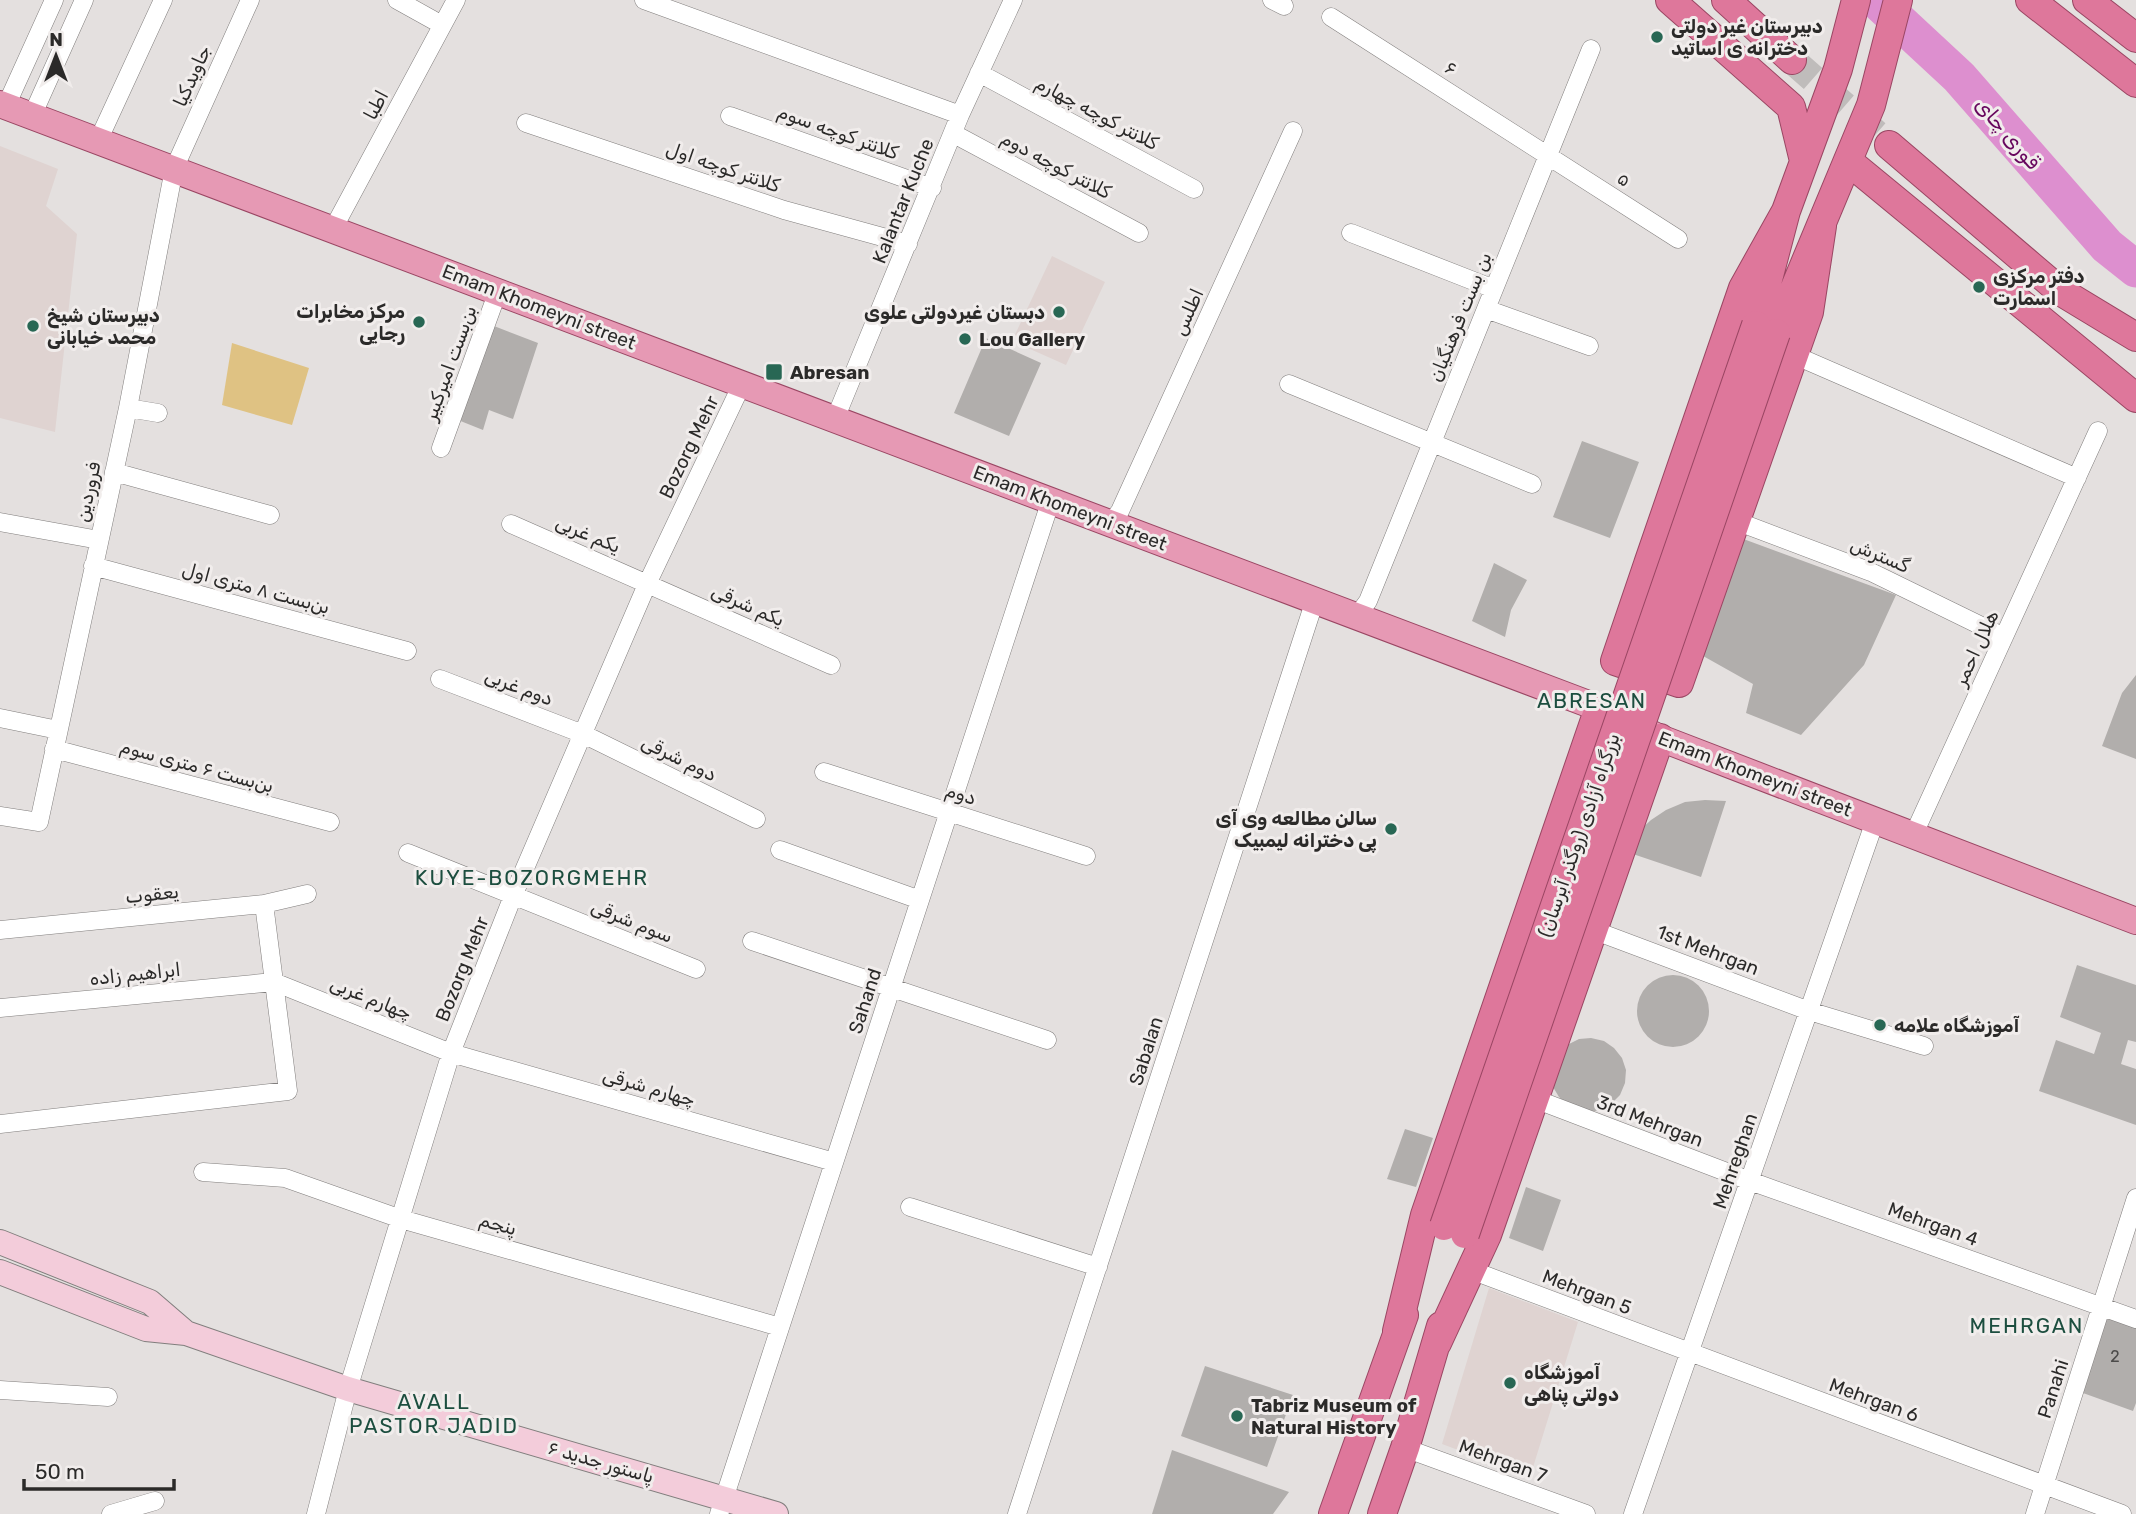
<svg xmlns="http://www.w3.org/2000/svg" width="2136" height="1514" font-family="Rubik,Vazirmatn,sans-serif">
<rect width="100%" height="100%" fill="#e4e0df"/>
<!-- built -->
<path fill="#dfd3d1" d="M0,146L58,169L46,206L77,234L55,432L0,418Z
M1052,256L1105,282L1066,365L1012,341Z
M1489,1288L1578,1322L1530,1477L1442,1444Z"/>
<!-- green -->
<path fill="#dfc283" d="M232,343L309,368L292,425L222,405Z"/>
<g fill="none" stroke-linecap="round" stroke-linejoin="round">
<!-- river -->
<path stroke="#dd8fcf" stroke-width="37" d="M1876,0L1959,77L2107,246L2136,269"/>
</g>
<!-- building -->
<path fill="#b1aeac" d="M494,326L538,343L513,419L489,410L483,430L458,420Z
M986,338L1041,363L1009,436L954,413Z
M1582,441L1639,462L1610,538L1553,517Z
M1738,537L1896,595L1864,665L1801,735L1746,713L1753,684L1696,652Z
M1494,563L1527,580L1511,610L1505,637L1472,621Z
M2136,675V759L2102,746L2122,693Z
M1705,800L1726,801L1701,877L1627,852L1639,831L1651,820L1666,810L1685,802Z
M2077,965L2136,985V1042L2128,1040L2121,1064L2136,1069V1125L2039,1091L2056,1040L2094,1054L2101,1033L2060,1017Z
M1637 1011a36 36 0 1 1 72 0a36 36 0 1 1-72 0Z
M1591,1038L1604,1041L1614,1048L1622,1058L1626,1070L1625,1083L1620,1095L1611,1104L1601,1110L1589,1112L1567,1105L1559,1097L1553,1087L1567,1045L1579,1039Z
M1405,1129L1433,1138L1416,1187L1387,1179Z
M1526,1187L1561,1200L1543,1251L1509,1238Z
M2109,1311L2136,1319V1403L2133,1411L2083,1393Z
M1205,1366L1293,1395L1267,1467L1181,1436Z
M1172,1450L1289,1492L1273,1514H1152Z"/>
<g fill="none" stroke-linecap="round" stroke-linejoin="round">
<!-- trunk-tunnel -->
<path stroke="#bfbcbb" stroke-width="28" stroke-dasharray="28 14" stroke-linecap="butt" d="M1792,60L1889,145"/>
<defs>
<path id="minor" d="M397,0L442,25
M644,0L960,115
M1272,0L1284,6
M1331,17L1678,239
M979,73L1194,189
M6,106L54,0
M32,116L84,0
M730,116L932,188
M526,123L784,210L908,244
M954,134L1139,233
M98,141L163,0
M333,229L456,0
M1351,233L1494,289
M1486,309L1589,346
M1794,355L2077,478
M1289,384L1532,484
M128,408L158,413
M835,419L960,115L1013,0
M441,448L498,291
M114,472L270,515
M1736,521L1871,572L2004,637
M0,522L99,540
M1111,523L1120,511L1293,131
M511,524L831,665
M93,566L407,651
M1357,616L1368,601L1591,49
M440,679L583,734L756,819
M0,718L58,730
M54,749L330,822
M824,772L1086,856
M0,816L39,822L128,408L174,169L250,0
M1913,836L2098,431
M780,850L920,900
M408,853L696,969
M0,930L264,904L307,894
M1593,930L1809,1011L1924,1046
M752,941L1047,1040
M0,1008L274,982L451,1053L834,1162
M1535,1099L1750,1181L2136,1319
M0,1124L288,1091L264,904
M203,1172L285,1178L401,1219L780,1327
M910,1207L1098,1267
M1471,1270L2122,1514
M0,1390L108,1397
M1405,1448L1586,1514
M111,1514L155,1501
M316,1514L348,1389L451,1053L513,896L648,582L742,384
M719,1514L1051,500
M1017,1514L1315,600
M1633,1514L1875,821
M2035,1514L2136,1198"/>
<path id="secondary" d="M0,1242L150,1302L186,1333
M0,1272L146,1329L186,1333L348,1389L776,1514"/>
<path id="primary" d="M0,104L1599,708L1660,738L2136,921"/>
<path id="trunk" d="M1670,0L1791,107L1804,161
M1726,0L1792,60
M2030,0L2136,83
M2087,0L2136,38
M1889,145L2060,291L2136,337
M1848,161L2136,398
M1756,325L1786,211L1838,69L1856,0
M1776,333L1871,105L1898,0
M1648,564L1615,661L1679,683L1809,312L1822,226
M1648,580V564L1743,288L1786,211
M1397,1331L1425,1215L1599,708
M1437,1343L1487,1235L1660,738
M1333,1514L1404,1315
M1382,1514L1405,1448L1441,1326"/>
</defs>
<!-- minor casing -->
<use href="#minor" stroke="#817e7d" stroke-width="19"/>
<!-- secondary casing -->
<use href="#secondary" stroke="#817e7d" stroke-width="26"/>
<!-- primary casing -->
<use href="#primary" stroke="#9a4663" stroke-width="28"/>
<!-- trunk casing -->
<use href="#trunk" stroke="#9a4663" stroke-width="30"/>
<!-- minor -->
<use href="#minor" stroke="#fff" stroke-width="18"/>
<!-- secondary -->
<use href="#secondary" stroke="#f3ccda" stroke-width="24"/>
<!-- primary -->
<use href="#primary" stroke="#e699b4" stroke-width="26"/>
<!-- trunk -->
<use href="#trunk" stroke="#de779b" stroke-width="28"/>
<defs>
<path id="trunk-bridge" d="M1444,1226L1756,325
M1465,1234L1776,333"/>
</defs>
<!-- trunk-bridge casing -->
<use href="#trunk-bridge" stroke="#9a4663" stroke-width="30" stroke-linecap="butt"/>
<!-- trunk-bridge -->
<use href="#trunk-bridge" stroke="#de779b" stroke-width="28"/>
</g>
<!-- markers -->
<g fill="#286754" stroke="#f1edec" stroke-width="2.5">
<circle cx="1657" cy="37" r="7"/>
<circle cx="1979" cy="287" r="7"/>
<circle cx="1059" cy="312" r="7"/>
<circle cx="419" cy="322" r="7"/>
<circle cx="33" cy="326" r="7"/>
<circle cx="965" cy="339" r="7"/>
<rect x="765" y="363" width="18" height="18" rx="3.5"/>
<circle cx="1391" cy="829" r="7"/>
<circle cx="1880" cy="1025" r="7"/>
<circle cx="1510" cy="1383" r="7"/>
<circle cx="1237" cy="1416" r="7"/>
</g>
<g text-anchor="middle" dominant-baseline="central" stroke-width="6" stroke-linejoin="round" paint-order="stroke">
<!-- number labels -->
<g font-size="16" fill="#4c4b4a">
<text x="2115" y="1356">2</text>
</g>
<!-- poi labels -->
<g font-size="19" font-weight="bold" fill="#2b2a29" stroke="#f1edec" text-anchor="start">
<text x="1671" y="26">دبیرستان غیر دولتی<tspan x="1671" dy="22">دخترانه ی اساتید</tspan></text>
<text x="1993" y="276">دفتر مرکزی<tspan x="1993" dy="22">اسمارت</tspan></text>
<text x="405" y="311" text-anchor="end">مرکز مخابرات<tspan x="405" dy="22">رجایی</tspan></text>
<text x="1045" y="312" text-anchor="end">دبستان غیردولتی علوی</text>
<text x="47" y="315">دبیرستان شیخ<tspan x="47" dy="22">محمد خیابانی</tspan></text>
<text x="979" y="339">Lou Gallery</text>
<text x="790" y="372">Abresan</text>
<text x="1377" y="818" text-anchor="end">سالن مطالعه وی آی<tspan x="1377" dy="22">پی دخترانه لیمبیک</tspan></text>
<text x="1894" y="1025">آموزشگاه علامه</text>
<text x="1524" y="1372">آموزشگاه<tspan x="1524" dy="22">دولتی پناهی</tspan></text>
<text x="1251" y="1405">Tabriz Museum of<tspan x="1251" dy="22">Natural History</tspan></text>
</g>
<!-- street labels -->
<g font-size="19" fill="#2b2a29" stroke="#f1edec">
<text transform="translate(1451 68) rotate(33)">۶</text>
<text transform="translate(192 76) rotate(-66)">جاویدکیا</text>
<text transform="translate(376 105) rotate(-62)">اطبا</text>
<text transform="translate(1097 113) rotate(28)">کلانتر کوچه چهارم</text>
<text transform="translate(838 132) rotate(20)">کلانتر کوچه سوم</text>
<text transform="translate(1056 165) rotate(28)">کلانتر کوچه دوم</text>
<text transform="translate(723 167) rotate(19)">کلانتر کوچه اول</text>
<text transform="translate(1624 179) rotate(33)">۵</text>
<text transform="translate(903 201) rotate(-68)">Kalantar Kuche</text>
<text transform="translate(539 307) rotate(21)">Emam Khomeyni street</text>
<text transform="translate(1188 312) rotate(-66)">اطلس</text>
<text transform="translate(1460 317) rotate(-68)">بن بست فرهنگیان</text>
<text transform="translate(450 363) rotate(-70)">بن‌بست امیرکبیر</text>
<text transform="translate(689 447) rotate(-64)">Bozorg Mehr</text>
<text transform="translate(88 492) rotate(-78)">فروردین</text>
<text transform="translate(1070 508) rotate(21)">Emam Khomeyni street</text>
<text transform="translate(588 534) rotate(23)">یکم غربی</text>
<text transform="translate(1880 555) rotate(23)">گسترش</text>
<text transform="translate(256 588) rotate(15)">بن‌بست ۸ متری اول</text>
<text transform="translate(748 605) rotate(24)">یکم شرقی</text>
<text transform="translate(1976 648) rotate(-65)">هلال احمر</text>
<text transform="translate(519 687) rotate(21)">دوم غربی</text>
<text transform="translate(679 758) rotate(26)">دوم شرقی</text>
<text transform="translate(197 766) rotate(15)">بن‌بست ۶ متری سوم</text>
<text transform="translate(1755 774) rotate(21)">Emam Khomeyni street</text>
<text transform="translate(961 794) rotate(18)">دوم</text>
<text transform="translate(1579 835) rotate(-71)">بزرگراه آزادی (روگذر آبرسان)</text>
<text transform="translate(152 894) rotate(-6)">یعقوب</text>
<text transform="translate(632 921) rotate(22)">سوم شرقی</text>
<text transform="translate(1708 950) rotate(21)">1st Mehrgan</text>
<text transform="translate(462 969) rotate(-68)">Bozorg Mehr</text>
<text transform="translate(135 974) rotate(-6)">ابراهیم زاده</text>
<text transform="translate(371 998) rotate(22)">چهارم غربی</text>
<text transform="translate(865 1001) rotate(-72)">Sahand</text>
<text transform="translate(1146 1051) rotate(-72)">Sabalan</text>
<text transform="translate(649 1087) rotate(16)">چهارم شرقی</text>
<text transform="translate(1650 1121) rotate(21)">3rd Mehrgan</text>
<text transform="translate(1735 1161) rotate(-71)">Mehreghan</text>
<text transform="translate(498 1224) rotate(16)">پنجم</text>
<text transform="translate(1933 1224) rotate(20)">Mehrgan 4</text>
<text transform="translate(1587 1292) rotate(21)">Mehrgan 5</text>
<text transform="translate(2053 1389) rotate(-72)">Panahi</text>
<text transform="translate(1874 1400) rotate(20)">Mehrgan 6</text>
<text transform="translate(1503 1461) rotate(20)">Mehrgan 7</text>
<text transform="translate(601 1462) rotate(16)">پاستور جدید ۶</text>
</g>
<!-- water labels -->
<g font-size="21" font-style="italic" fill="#67065d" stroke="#f1edec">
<text transform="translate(2008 133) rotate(49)">قوری چای</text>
</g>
<!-- neighbourhood labels -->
<g font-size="21" letter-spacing="2" fill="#1c4e3f" stroke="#f1edec">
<text x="1592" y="700">ABRESAN</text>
<text x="532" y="877">KUYE-BOZORGMEHR</text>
<text x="2027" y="1325">MEHRGAN</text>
<text x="434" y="1401">AVALL<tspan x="434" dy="24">PASTOR JADID</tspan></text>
</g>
</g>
<!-- north arrow -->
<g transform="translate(56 56)" stroke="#f1edec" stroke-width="5" paint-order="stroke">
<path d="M0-5L12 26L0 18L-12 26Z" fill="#2b2a29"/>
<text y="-10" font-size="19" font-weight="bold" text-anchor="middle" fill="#2b2a29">N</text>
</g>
<!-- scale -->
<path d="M24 1479v10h150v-10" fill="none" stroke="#2b2a29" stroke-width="3.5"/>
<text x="35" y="1479" font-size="21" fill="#2b2a29" stroke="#f1edec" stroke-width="5" paint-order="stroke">50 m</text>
</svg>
